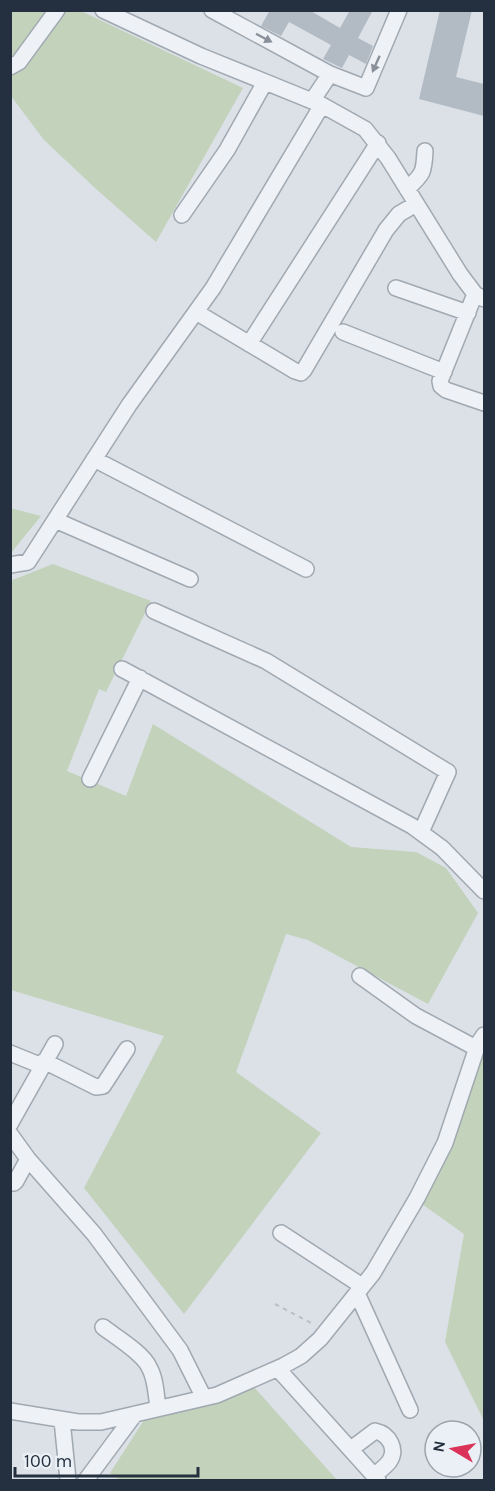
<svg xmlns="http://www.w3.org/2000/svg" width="495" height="1491" font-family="Karla,sans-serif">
<rect width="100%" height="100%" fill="#dbe1e7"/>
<!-- green -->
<path fill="#c3d2bb" d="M10,11H81L243,88L156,242L95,188L44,140L11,96Z
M10,508L41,516L11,553H10Z
M53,564L151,601L106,692L99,689L67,771L126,796L153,724L351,847L416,852L446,868L478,913L428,1004L308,940L286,934L236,1072L321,1133L184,1314L84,1188L164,1036L11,990L10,581Z
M484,1053V1421L445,1342L464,1234L422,1204L465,1104Z
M253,1386L337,1480H120L110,1473L146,1417Z"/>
<!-- building -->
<path fill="#b2bac4" d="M270,10H309L340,28L350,10H373L358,38L373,46L366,64L349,55L342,68L323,59L331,45L289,22L281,36L261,26Z
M440,10H472L456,77L484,84V116L419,99Z"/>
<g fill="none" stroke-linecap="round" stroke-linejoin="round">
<defs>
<path id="minor" d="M103,10L201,56L322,105L365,129L388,158L460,274L475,294L484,299
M212,10L330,74L366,88L399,10
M10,67L19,62L57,10
M312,101L330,74
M407,189C423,174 424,173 425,151
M182,215L227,150L265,82
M396,288L468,313
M475,294L440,381L441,386L446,390L484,403
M196,312L295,371L301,373L304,370L386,230L399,214L416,204
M343,332L444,372
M249,344L378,143
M94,459L306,569
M55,520L190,579
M10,565L28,562L129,405L213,288L322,105
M154,611L266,661L448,772L421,832
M122,669L412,826L442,848L484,891
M90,779L140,678
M360,976L416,1016L476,1048
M10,1053L42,1066
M44,1061L96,1087L103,1086L127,1049
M10,1124L55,1044
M10,1134L28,1159L94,1234L180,1350L204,1398
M10,1183H14L16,1181L28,1159
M281,1233L362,1286
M357,1293L410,1410
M103,1327C116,1337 143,1353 149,1367C156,1379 156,1395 158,1408
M278,1369L378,1480
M10,1411L78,1422H101L217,1395L283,1366L301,1356L320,1339L373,1273L417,1198L445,1143L478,1044L484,1035
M62,1420L68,1480
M351,1449L375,1431C389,1434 398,1449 389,1462C385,1467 379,1471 374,1476
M86,1480L135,1414"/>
</defs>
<!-- minor casing -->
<use href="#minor" stroke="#a0a8b1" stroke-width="18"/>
<!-- path -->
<path stroke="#b9bfc6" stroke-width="2" stroke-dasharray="4.5 4.5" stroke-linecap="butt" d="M275,1304L315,1325"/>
<!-- minor -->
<use href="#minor" stroke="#eef1f5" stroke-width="15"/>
</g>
<!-- one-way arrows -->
<defs><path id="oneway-solid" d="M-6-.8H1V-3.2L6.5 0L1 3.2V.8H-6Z" transform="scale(1.5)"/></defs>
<g fill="#89909a">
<use href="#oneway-solid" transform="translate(264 38) rotate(28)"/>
<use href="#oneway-solid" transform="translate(376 64) rotate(114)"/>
</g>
<!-- border -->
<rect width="495" height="1491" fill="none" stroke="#24303f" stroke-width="24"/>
<!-- north arrow -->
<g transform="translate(453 1449) rotate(280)"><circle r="28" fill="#eaf0f5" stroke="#9ba3ac" stroke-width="1.5"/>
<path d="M0-4.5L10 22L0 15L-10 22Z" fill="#da3259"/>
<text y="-9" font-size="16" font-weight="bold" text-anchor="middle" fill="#24303f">N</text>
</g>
<!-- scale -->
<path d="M15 1467v9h183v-9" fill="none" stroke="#24303f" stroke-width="3"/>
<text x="24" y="1467" font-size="18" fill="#24303f" stroke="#eaf0f5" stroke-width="4.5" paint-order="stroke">100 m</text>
</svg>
